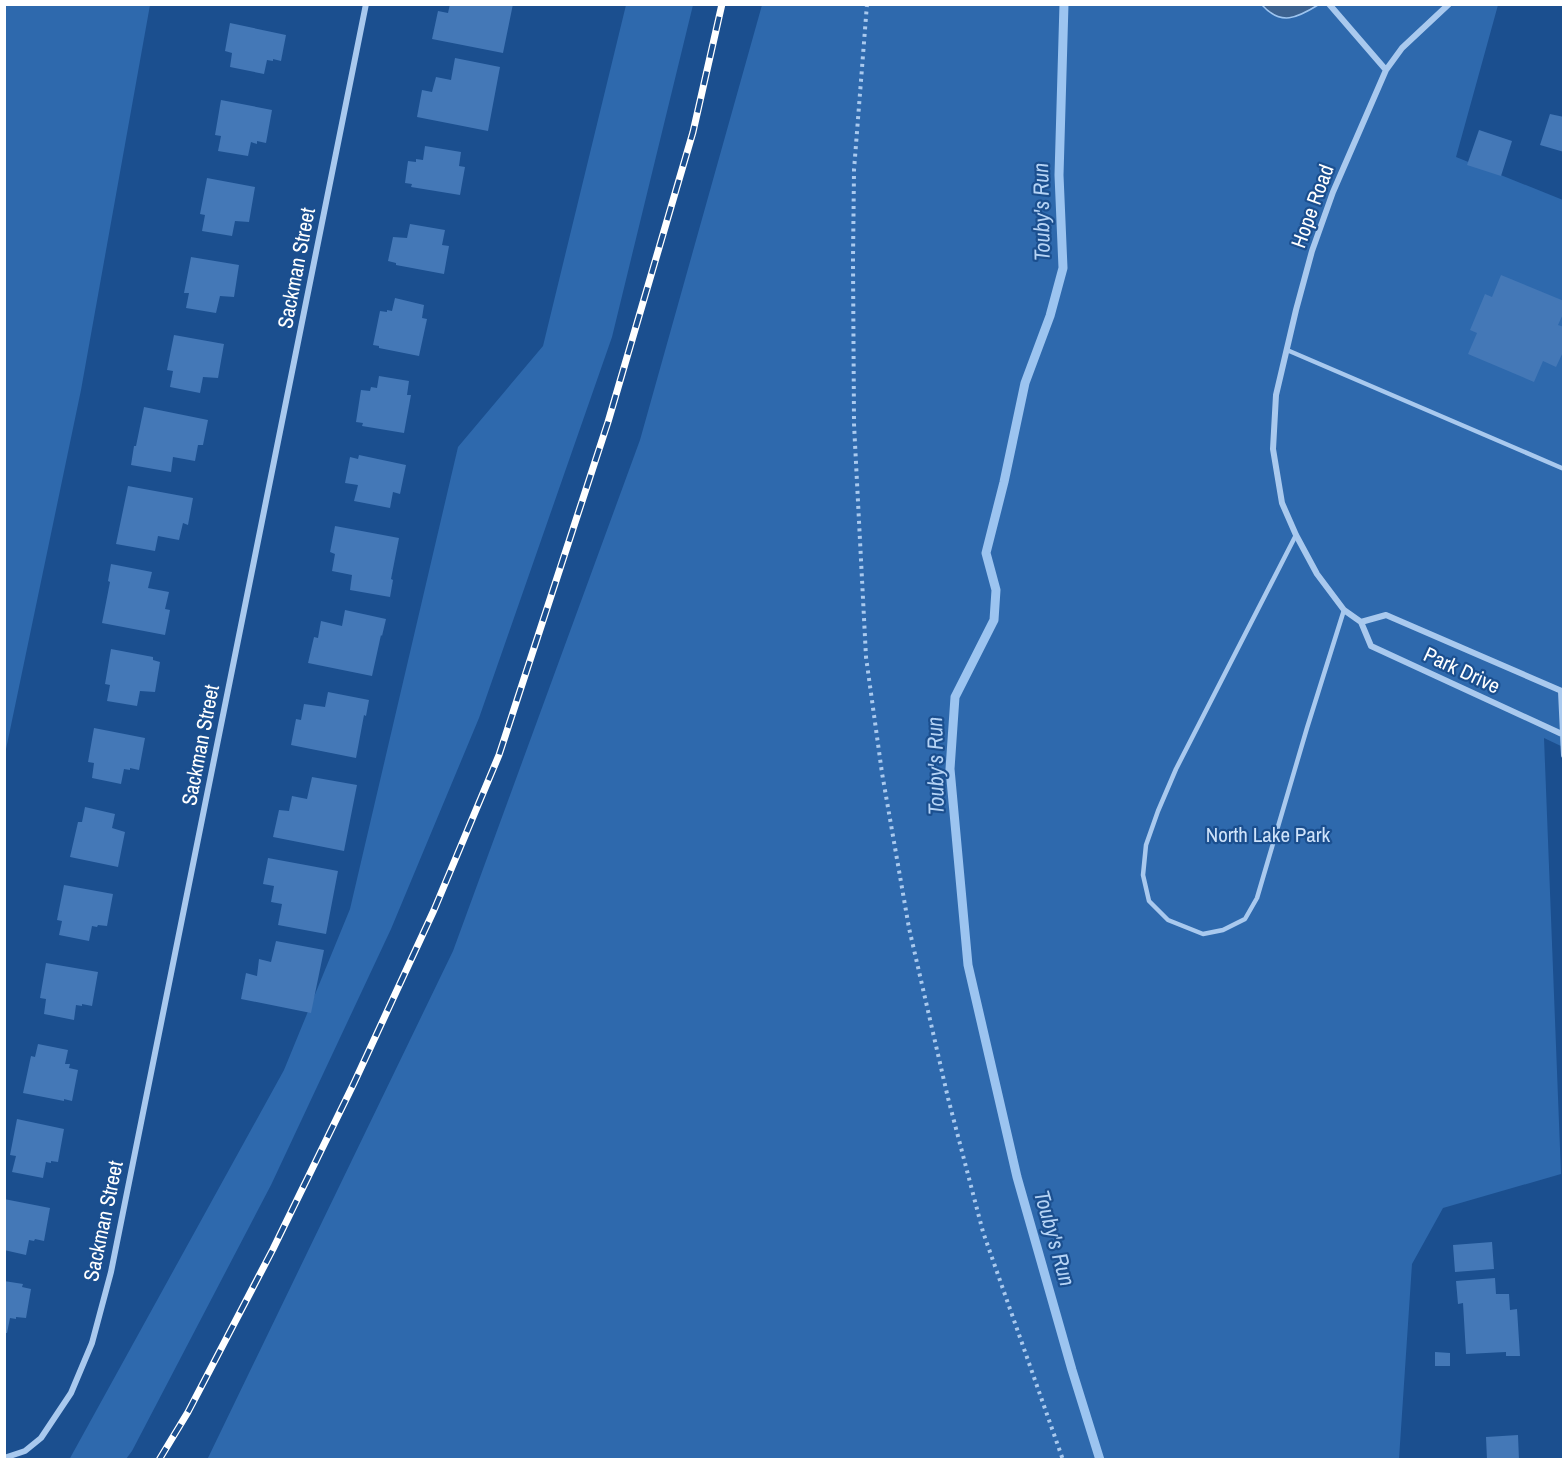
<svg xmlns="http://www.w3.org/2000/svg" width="1568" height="1464" font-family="'Archivo Narrow',sans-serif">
<rect width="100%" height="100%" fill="#1b4f8f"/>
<!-- green -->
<path fill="#2e69ad" d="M4,5H150L81,390L5,754Z
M626,5H693L612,337L479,718L391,929L271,1185L132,1451L126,1459L69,1460L284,1070L350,909L458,447L543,346Z
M762,5H1498L1456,157L1563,200V747L1544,738L1561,1174L1443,1208L1412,1264L1399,1459L207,1460L453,951L640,440Z"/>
<!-- water -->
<path fill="#3c6290" stroke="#9cc4f0" stroke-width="1.5" d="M1262,5H1318C1297,18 1281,26 1262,5Z"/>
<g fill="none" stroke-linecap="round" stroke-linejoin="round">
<!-- stream -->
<path stroke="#9cc4f0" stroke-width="9" d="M1064,4L1059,175L1063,268L1050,316L1025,383L1004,482L986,553L996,590L994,620L955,697L950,769L968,965L1017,1177L1072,1370L1100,1460"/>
</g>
<!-- building -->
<path fill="#4478b7" d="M450,4H513L503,53L432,39L438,11L448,13Z
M230,23L286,35L281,61L273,59V61L267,60L264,74L230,67L232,53L225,51Z
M455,58L500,67L488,131L417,117L422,90L432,92L436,77L451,80Z
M221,100L272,110L266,143L257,141V144L251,142L248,156L218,151L221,136L215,135Z
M1550,114L1564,117V152L1540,145Z
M1479,130L1512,141L1501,176L1467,165Z
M425,146L461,152L459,166L465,167L460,195L411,187L412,184L405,183L408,161L416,162V159L423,160Z
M207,178L255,187L249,222L235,221L232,236L202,231L205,215L200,214Z
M410,224L445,230L442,245L449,246L444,274L396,265V263L388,261L393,237L407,238Z
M191,257L239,265L234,297L220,296L216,313L186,308L189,293H184Z
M1501,275L1564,301V312L1558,325L1564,327V350L1556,367L1543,361L1534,382L1468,354L1477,333L1470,330L1485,294L1492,297Z
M395,298L424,305L422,318L427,319L419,356L379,348V346L373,345L380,311L387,312V310L392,311Z
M174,335L224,344L218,378L203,377L200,393L170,387L173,371L167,370Z
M379,376L409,381L407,395H411L404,433L362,426L363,423L356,422L361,390L370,391L371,387L377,388Z
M144,407L208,420L203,445H198L195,461L173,457L171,472L131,465L134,446H136Z
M359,455L406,465L400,494L393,492L390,508L354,501L358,485L345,483L350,457L358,459Z
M128,486L193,498L188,525L183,523L179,540L158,536L155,551L116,544Z
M335,526L399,538L391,579L393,580L390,597L350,590L352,575L332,571L335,554L330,552Z
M111,564L152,572L148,588L169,592L165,609L170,610L165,635L102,623L110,582L108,581Z
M345,610L386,619L382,636L381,635L372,676L308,663L314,637L318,638L321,621L342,626Z
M111,649L153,657V660L160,662L155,692L140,691L137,706L107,701L110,685L105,684Z
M328,692L369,700L366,716L364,715L356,758L291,745L296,719L301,720L304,704L325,707Z
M94,728L145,738L139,770L130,768V770L124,769L121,784L92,778L94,763L88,762Z
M312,777L357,785L344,851L273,837L279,810L289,811L292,796L307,799Z
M85,807L115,814L112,828L125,832L118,867L70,857L78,822H82Z
M268,858L338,871L326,934L278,925L282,904L271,902L274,886L263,884Z
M64,885L113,894L107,926L98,925L97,927L92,926L89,941L59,935L62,921L57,920Z
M276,941L324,950L311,1013L241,999L246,973L257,976L259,959L271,962Z
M46,963L98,972L92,1006L82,1004V1006L76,1005L74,1020L44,1014L46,999L40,998Z
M38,1044L68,1050L65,1064H70L69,1068L78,1070L72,1101L64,1099V1101L23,1093L31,1056L35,1057Z
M17,1119L64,1129L58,1162L51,1161V1163L46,1162L43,1178L12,1172L16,1156L10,1155Z
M4,1199L50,1208L44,1241L35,1239L34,1241L29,1240L26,1255L4,1250Z
M1492,1242L1494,1269L1455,1272L1453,1245Z
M1495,1278L1496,1294H1509L1510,1310L1517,1309L1520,1356H1506V1352L1466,1354L1463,1303L1458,1304L1456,1281Z
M4,1281L23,1284L22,1287L31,1289L26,1318L16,1317V1319L10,1318L7,1333H4Z
M1435,1352L1450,1353V1366H1435Z
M1518,1435L1519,1460H1487L1486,1437Z"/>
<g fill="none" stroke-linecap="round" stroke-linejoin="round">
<!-- path -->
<path stroke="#a9c9ee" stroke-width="4" stroke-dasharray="3 4.5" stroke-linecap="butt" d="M867,4L854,170L853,260L854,424L866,657L882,773L909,928L948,1098L983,1232L1063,1460"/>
<!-- service -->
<path stroke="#a9c9ee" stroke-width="4.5" d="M1287,350L1564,469
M1296,535L1176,769L1158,811L1146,845L1143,875L1149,901L1168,920L1203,934L1223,930L1245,919L1257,898L1307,728L1344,610"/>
<!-- minor -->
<path stroke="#a9c9ee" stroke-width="6" d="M1329,4L1386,70
M1449,4L1402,48L1386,70L1333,192L1312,251L1296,310L1276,395L1273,449L1282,503L1296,535L1317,574L1344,610L1361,622L1371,646L1564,735
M1361,622L1386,615L1564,692
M1561,691L1564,755
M4,1458L25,1451L41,1438L71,1393L92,1343L111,1272L366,4"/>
<defs>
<path id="rail" d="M159,1460L188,1412L273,1249L354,1083L434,910L499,755L608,422L693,132L722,4"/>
</defs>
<!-- rail casing -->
<use href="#rail" stroke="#fff" stroke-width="7"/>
<!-- rail -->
<use href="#rail" stroke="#1b4f8f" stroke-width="4.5" stroke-dasharray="14" stroke-linecap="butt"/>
</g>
<g text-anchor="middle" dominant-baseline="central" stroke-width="4.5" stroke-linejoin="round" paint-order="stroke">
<!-- street labels -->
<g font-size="21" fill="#fff" stroke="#1b4f8f">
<text transform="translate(1312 206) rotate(-70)">Hope Road</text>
<text transform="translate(296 268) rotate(-79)">Sackman Street</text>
<text transform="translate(1462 670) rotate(25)">Park Drive</text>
<text transform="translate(200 745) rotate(-79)">Sackman Street</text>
<text transform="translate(103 1221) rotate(-78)">Sackman Street</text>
</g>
<!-- park labels -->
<g font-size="21" fill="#cfe3fa" stroke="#1b4f8f">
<text x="1268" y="834">North Lake Park</text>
</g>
<!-- water labels -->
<g font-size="22" font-style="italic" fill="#b5d3f5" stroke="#1b4f8f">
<text transform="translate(1041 212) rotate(-91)">Touby's Run</text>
<text transform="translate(935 766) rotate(-91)">Touby's Run</text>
<text transform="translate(1055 1238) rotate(74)">Touby's Run</text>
</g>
</g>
<!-- border -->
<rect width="1568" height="1464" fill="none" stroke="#ffffff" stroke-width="12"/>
</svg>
